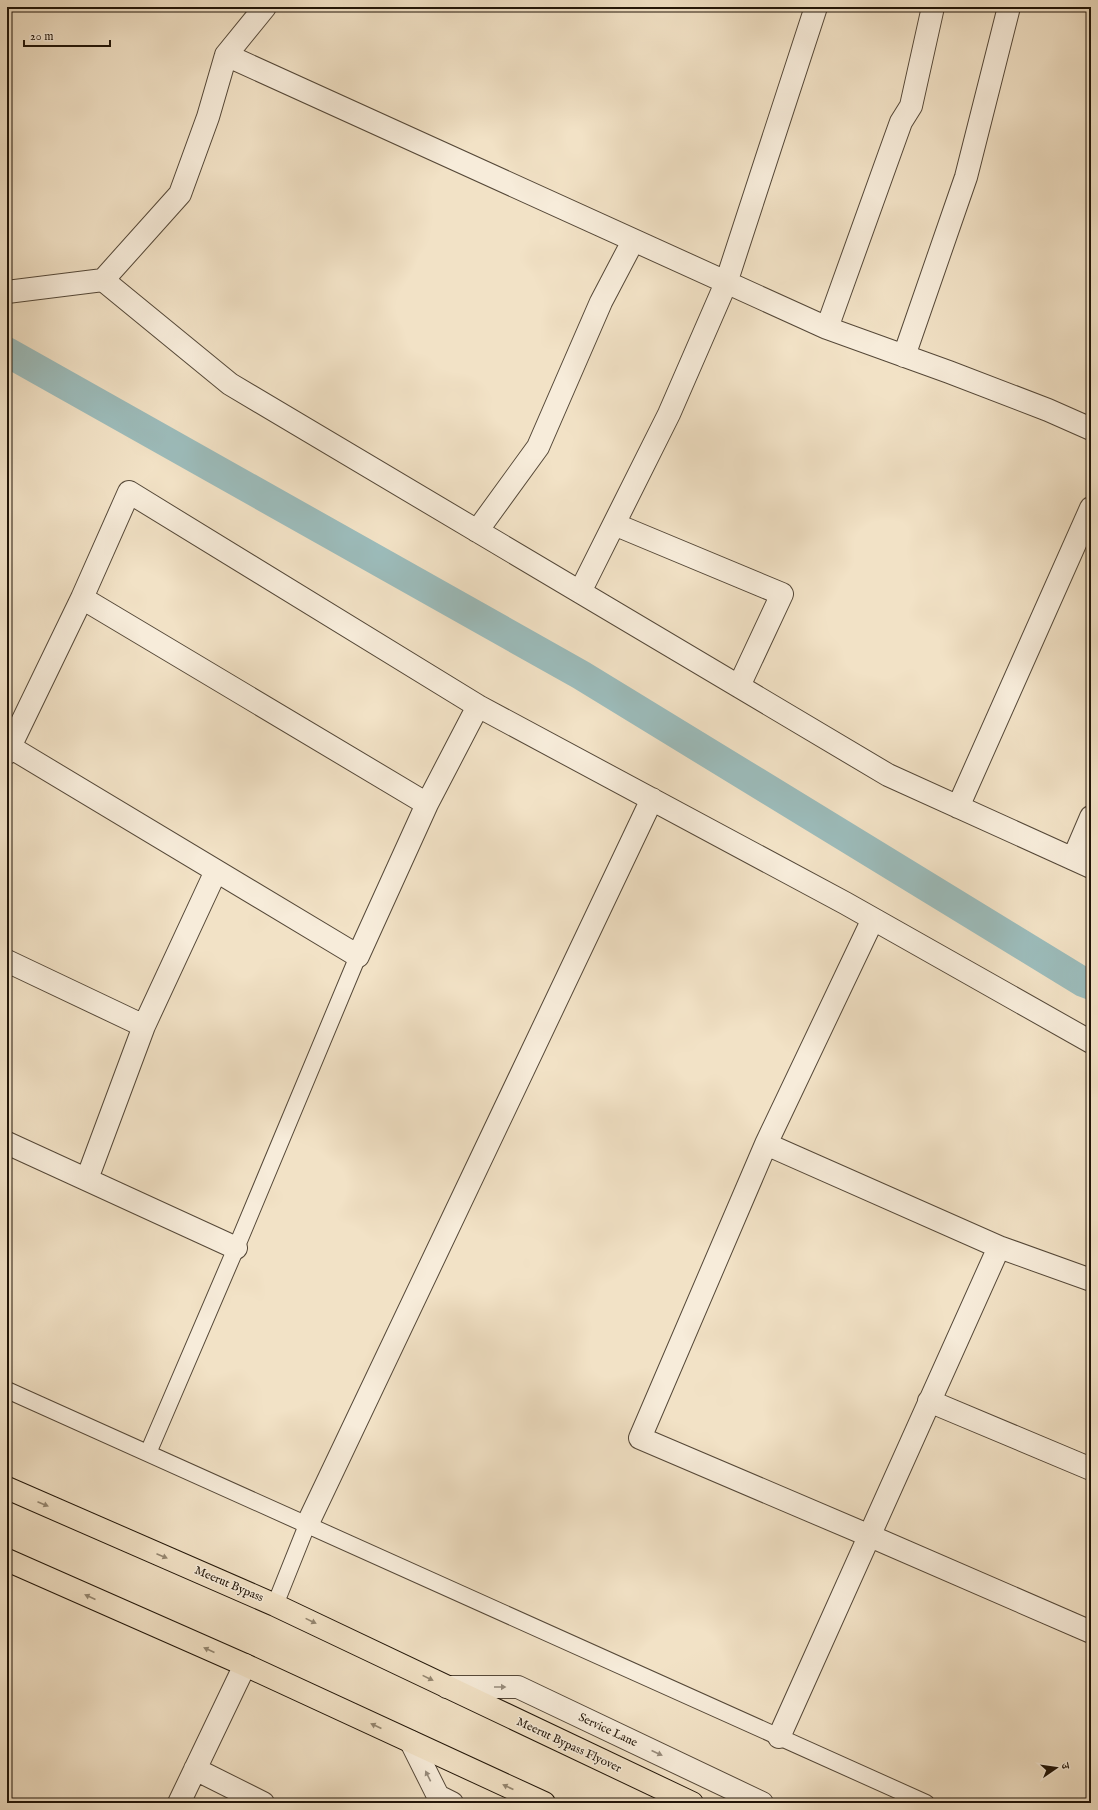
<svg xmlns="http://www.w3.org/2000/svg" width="1098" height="1810" font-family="'IM FELL English','Noto Serif Devanagari',serif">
<rect width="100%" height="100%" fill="#f2e2c6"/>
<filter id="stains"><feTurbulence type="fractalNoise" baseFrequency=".005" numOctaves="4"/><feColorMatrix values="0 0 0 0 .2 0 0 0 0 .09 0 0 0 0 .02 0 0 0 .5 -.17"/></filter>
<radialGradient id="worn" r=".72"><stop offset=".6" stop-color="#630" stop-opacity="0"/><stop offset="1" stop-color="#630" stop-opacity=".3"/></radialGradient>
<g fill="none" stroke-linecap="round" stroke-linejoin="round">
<!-- canal -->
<path stroke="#9cbcbb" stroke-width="30" d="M7,352L581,675L1083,982L1091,985"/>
<defs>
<path id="service" d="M7,1390L926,1803
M148,1453L236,1248L358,956
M275,1605L307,1525"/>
<path id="minor" d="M226,55L827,328L949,372L1048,410L1091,429
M103,280L230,384L888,775L1091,867
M7,292L103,280L180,194L208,117L226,55L265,7
M827,328L901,122L911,106L933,7
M904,356L966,177L1009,7
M614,524L782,594L739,686
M477,531L538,447L601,302L633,241
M580,592L669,414L726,283L816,7
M82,598L427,804
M10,747L358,956L427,804L478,706
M7,753L82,598L129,492L478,706L845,903L1091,1042
M958,807L1091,508
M1073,859L1091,817
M873,919L766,1144L640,1438L870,1536L1091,1632
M7,961L144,1026
M7,1143L236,1248
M766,1144L999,1247L779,1737
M87,1179L144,1026L216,871
M999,1247L1091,1280
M929,1401L1091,1469
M307,1525L652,799
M195,1769L263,1803
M179,1803L245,1665"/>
<path id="tertiary" d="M447,1687H518L762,1803
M411,1742L438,1796L452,1803"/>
<path id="trunk" d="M7,1488L275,1605L692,1803
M7,1560L245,1665L544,1803"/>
</defs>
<!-- service casing -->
<use href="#service" stroke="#554838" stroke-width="18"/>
<!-- minor casing -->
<use href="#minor" stroke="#554838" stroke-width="24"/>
<!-- tertiary casing -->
<use href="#tertiary" stroke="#554838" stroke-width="24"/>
<!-- trunk casing -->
<use href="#trunk" stroke="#211508" stroke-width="24"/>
<!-- service -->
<use href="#service" stroke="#f7ecda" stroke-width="16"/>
<!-- minor -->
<use href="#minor" stroke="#f7ecda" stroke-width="22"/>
<!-- tertiary -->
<use href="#tertiary" stroke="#f7ecda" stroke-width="22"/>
<!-- trunk -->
<use href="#trunk" stroke="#f2e2c6" stroke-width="22"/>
</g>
<!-- one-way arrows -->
<defs><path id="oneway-solid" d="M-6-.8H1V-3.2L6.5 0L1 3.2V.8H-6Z"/></defs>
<g fill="#948670">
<use href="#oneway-solid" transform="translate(43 1504) rotate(23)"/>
<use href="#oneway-solid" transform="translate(162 1556) rotate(23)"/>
<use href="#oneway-solid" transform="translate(90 1597) rotate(-156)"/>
<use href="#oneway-solid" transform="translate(311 1621) rotate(26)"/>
<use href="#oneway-solid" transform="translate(209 1650) rotate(-156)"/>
<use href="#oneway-solid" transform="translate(428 1678) rotate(26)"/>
<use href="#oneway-solid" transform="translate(376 1726) rotate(-155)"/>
<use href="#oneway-solid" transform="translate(508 1787) rotate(-155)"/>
</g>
<g fill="#978b7c">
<use href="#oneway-solid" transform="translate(500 1687)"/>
<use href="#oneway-solid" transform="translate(657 1753) rotate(25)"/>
<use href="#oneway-solid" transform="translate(428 1776) rotate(-116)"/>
</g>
<g text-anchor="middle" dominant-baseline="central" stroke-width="3" stroke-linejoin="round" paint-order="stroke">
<!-- street labels -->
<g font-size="12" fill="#211508" stroke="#f7ecda">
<text transform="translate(229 1584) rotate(23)">Meerut Bypass</text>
<text transform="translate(608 1730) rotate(25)">Service Lane</text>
<text transform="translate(569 1745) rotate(25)">Meerut Bypass Flyover</text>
</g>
</g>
<!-- margin -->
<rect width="1098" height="1810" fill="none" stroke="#f2e2c6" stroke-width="24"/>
<rect x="8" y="8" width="1082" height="1794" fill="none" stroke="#211508" stroke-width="2"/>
<rect x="12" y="12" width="1074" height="1786" fill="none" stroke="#211508"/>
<!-- north arrow -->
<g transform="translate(1056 1768) rotate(77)" stroke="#f7ecda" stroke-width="3" paint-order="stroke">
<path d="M0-3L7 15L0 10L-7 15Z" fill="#211508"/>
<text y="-6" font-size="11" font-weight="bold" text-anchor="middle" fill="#211508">उ</text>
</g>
<!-- scale -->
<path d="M24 40v6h86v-6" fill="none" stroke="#211508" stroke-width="2"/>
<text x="30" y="40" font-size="12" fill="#211508" stroke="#f7ecda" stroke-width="3" paint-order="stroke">20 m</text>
<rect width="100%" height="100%" filter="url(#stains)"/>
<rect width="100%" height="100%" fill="url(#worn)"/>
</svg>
